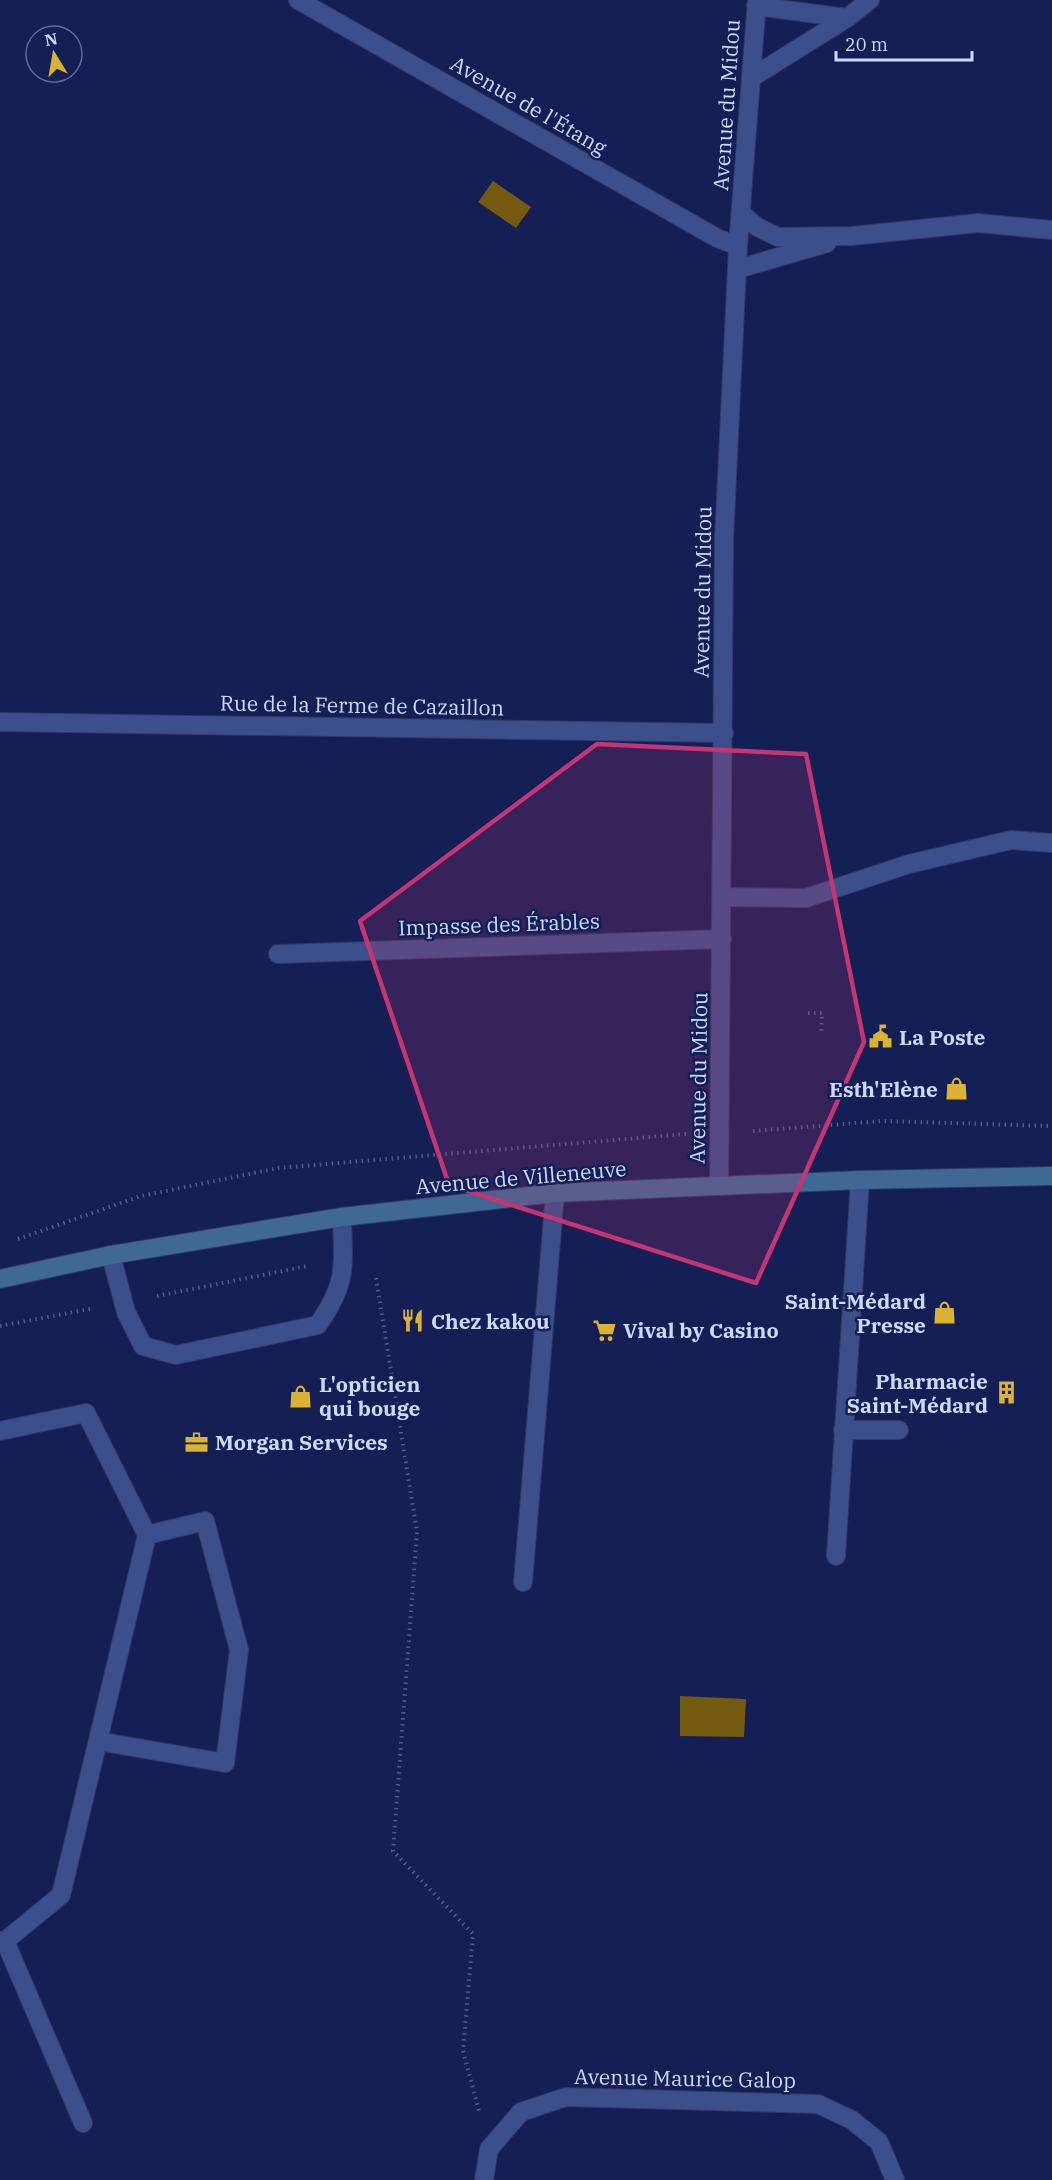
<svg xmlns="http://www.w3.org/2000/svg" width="1052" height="2180" font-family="'IBM Plex Serif',serif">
<rect width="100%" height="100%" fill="#131f55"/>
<!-- water -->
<path fill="#735a0f" d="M493,181L531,207L516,228L478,202Z
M680,1696L746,1699L744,1737L680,1736Z"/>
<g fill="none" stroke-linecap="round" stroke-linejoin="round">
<defs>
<path id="service" d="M722,897L806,898L909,864L1011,840L1052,843
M111,1255L126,1312L143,1346L176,1355L318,1325C348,1281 343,1268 342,1217
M843,1430H899
M0,1431L86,1413L147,1535L61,1895L5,1941
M836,1556L860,1180
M523,1582L555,1193
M98,1741L225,1763L239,1650L205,1521L147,1535
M0,1941H5L83,2123"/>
<path id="minor" d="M298,0L717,238L738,246
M756,6L847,18
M751,78L847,18L870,0
M741,213L757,227L778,237L852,236L978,223L1052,230
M738,269L827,243
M0,722L724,733
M278,954L722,939
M719,1185L724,540L738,246L757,0
M484,2180L489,2149L521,2112L566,2097L818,2104L852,2120L879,2142L895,2180"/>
<path id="secondary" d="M0,1279L111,1255L342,1217L555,1193L860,1180L1052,1176"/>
</defs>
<!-- service casing -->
<use href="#service" stroke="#343768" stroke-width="20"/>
<!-- minor casing -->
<use href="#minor" stroke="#343768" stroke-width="20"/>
<!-- secondary casing -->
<use href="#secondary" stroke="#343768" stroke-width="20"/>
<!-- path -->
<path stroke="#505c8c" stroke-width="4" stroke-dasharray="1.5 4.5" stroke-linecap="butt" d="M808,1013H822L821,1035
M753,1131L882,1121L1052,1126
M18,1239L141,1196L279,1168L686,1134
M376,1278L417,1532L393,1851L473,1934L463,2051L479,2111
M157,1296L308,1266
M0,1326L90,1309"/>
<!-- service -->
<use href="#service" stroke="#3c4f8a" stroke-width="18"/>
<!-- minor -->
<use href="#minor" stroke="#3c4f8a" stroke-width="18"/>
<!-- secondary -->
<use href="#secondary" stroke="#406895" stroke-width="18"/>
</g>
<!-- marked area -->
<path fill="#c43573" fill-opacity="0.2" stroke="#c43573" stroke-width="4.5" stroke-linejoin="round" d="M597,744L806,754L864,1042L756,1283L449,1185L360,921Z"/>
<!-- icons -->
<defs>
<symbol id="civic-bare" viewBox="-9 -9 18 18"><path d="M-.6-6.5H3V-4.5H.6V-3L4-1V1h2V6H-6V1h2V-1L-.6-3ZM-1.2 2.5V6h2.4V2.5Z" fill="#dcb233" stroke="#131f55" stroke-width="2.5" paint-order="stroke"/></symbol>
<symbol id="shop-bare" viewBox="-9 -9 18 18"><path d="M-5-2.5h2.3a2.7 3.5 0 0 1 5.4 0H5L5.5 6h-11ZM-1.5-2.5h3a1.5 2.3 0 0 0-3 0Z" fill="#dcb233" stroke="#131f55" stroke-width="2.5" paint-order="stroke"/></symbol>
<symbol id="restaurant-bare" viewBox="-9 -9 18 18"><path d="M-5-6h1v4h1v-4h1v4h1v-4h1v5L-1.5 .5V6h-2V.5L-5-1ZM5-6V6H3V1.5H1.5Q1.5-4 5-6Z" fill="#dcb233" stroke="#131f55" stroke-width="2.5" paint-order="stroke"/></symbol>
<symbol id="supermarket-bare" viewBox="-9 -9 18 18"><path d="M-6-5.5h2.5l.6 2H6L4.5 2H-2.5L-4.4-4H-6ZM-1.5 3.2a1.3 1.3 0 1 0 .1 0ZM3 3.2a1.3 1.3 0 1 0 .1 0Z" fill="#dcb233" stroke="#131f55" stroke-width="2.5" paint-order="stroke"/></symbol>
<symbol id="building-bare" viewBox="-9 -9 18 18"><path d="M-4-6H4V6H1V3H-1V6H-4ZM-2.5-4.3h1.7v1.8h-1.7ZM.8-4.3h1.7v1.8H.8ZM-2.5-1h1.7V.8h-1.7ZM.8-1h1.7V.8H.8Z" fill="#dcb233" stroke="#131f55" stroke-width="2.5" paint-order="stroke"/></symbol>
<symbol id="office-bare" viewBox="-9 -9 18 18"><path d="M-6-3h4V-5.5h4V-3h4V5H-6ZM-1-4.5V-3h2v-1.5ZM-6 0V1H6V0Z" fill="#dcb233" stroke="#131f55" stroke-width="2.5" paint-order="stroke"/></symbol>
</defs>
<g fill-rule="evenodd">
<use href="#civic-bare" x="864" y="1020" width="33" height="33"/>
<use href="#shop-bare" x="940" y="1072" width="33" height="33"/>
<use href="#shop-bare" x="928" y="1296" width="33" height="33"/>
<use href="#restaurant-bare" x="396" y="1304" width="33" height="33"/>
<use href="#supermarket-bare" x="588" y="1314" width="33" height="33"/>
<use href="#building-bare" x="990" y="1376" width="33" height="33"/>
<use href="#shop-bare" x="284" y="1380" width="33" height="33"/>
<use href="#office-bare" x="180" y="1426" width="33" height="33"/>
</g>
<g text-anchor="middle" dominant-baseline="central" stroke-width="5" stroke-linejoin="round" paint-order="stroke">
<!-- street labels -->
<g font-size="21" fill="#cddafd" stroke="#131f55">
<text transform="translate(529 105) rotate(30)">Avenue de l'Étang</text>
<text transform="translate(726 105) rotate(-86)">Avenue du Midou</text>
<text transform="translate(702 592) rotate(-89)">Avenue du Midou</text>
<text transform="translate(362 705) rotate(1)">Rue de la Ferme de Cazaillon</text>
<text transform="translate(499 924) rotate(-2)">Impasse des Érables</text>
<text transform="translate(698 1078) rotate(-89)">Avenue du Midou</text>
<text transform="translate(521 1177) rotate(-5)">Avenue de Villeneuve</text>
<text transform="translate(685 2078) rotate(1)">Avenue Maurice Galop</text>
</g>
<!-- poi labels -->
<g font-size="21" font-weight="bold" fill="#cddafd" stroke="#131f55" text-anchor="start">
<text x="899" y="1037">La Poste</text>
<text x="938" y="1089" text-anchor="end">Esth'Elène</text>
<text x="926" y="1301" text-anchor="end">Saint-Médard<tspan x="926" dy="24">Presse</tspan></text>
<text x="431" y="1321">Chez kakou</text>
<text x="623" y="1330">Vival by Casino</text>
<text x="988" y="1381" text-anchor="end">Pharmacie<tspan x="988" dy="24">Saint-Médard</tspan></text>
<text x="319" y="1384">L'opticien<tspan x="319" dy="24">qui bouge</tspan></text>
<text x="215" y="1442">Morgan Services</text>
</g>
</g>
<!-- north arrow -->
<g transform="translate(54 54) rotate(349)"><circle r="28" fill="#131f55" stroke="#5d6a98" stroke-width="1.5"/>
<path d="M0-4.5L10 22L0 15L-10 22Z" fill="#dcb233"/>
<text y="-9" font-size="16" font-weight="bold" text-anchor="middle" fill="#cddafd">N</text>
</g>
<!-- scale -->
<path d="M836 51v9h136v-9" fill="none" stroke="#cddafd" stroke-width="3"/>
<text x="845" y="51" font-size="18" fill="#cddafd" stroke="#131f55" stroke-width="4.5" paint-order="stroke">20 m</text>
</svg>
